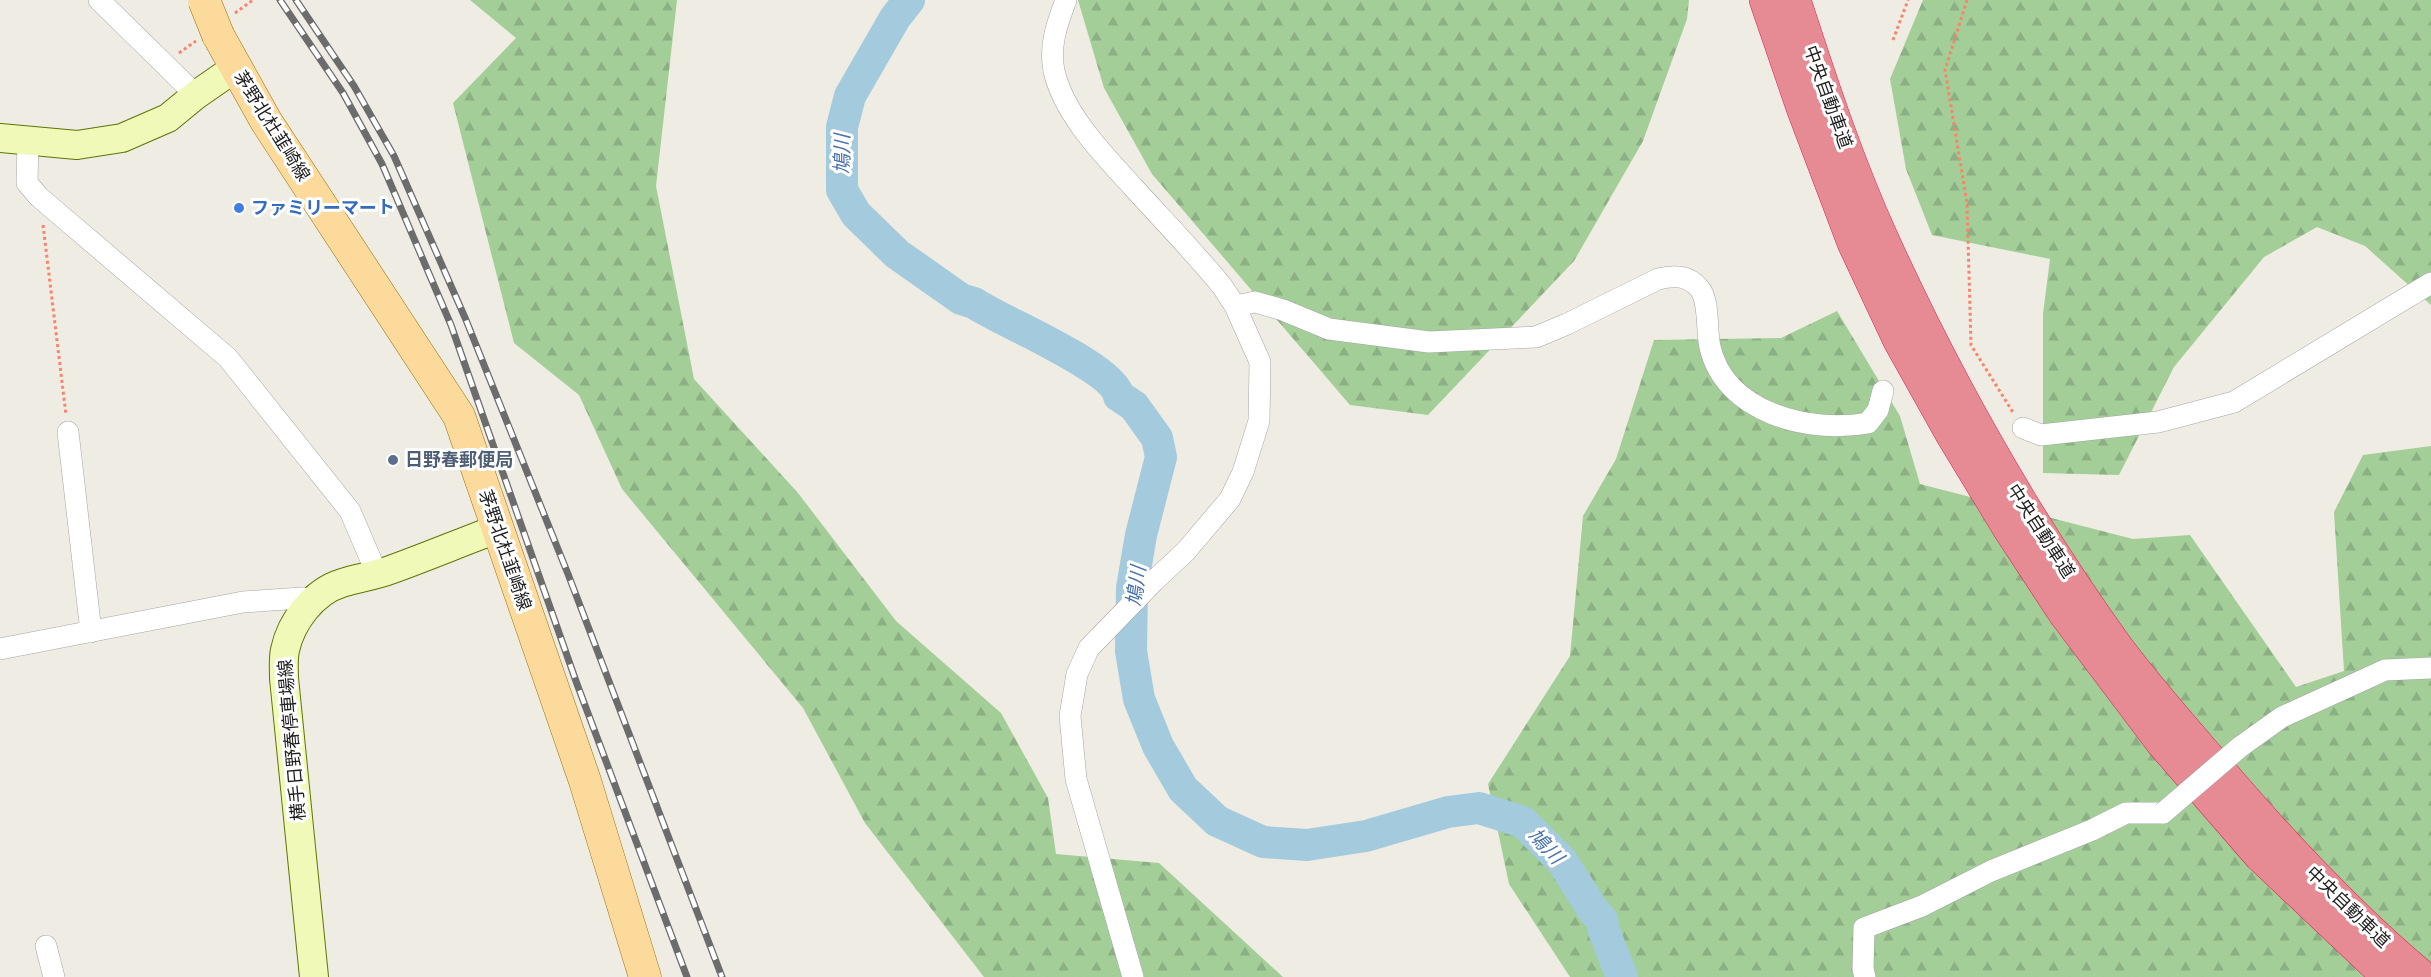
<svg xmlns="http://www.w3.org/2000/svg" width="2431" height="977" font-family="Figtree,'Noto Sans JP',sans-serif">
<defs>
<pattern id="forest-firs" width="22" height="20" patternUnits="userSpaceOnUse" patternTransform="scale(1.5)"><rect width="22" height="20" fill="#a3ce98"/><path d="M5 1l3.5 6h-7zM16 11l3.5 6h-7z" fill="#8cb083"/></pattern>
</defs>
<rect width="100%" height="100%" fill="#efece3"/>
<!-- forest -->
<path fill="url(#forest-firs)" d="M470,0H677L656,186L694,379L798,493L896,621L1001,713L1048,798L1056,854L1159,863L1283,977H984L865,823L803,708L622,489L579,395L514,343L453,103L516,38Z
M1078,0H1689L1687,19L1643,141L1574,261L1428,415L1350,405L1152,174L1104,88Z
M1923,0H2431V305L2365,246L2317,227L2264,257L2174,367L2119,475L2043,473V314L2050,259L1932,235L1906,169L1890,79Z
M1837,311L1900,416L1920,484L2133,539L2190,535L2296,687L2344,671L2334,512L2363,455L2431,446V977H1570L1509,884L1488,784L1570,656L1583,516L1616,459L1654,340L1781,338Z"/>
<g fill="none" stroke-linecap="round" stroke-linejoin="round">
<!-- river -->
<path stroke="#a4cbdd" stroke-width="32" d="M909,0L895,18L850,96L842,127V190L856,214L897,254L961,299L974,303C1002,322 1112,366 1119,396L1134,406L1157,438L1161,457L1141,535L1132,588L1131,651L1139,699L1158,746L1183,789L1217,821L1263,842L1307,845L1366,836L1448,812L1479,808L1523,822L1562,861L1593,910L1602,920L1604,931L1622,977"/>
<defs>
<path id="minor" d="M99,0L196,95
M1066,0C1057,24 1049,45 1054,71C1064,115 1104,155 1133,187C1163,220 1194,252 1222,286L1235,306L1260,362L1259,421L1243,472L1230,499L1186,551L1154,581L1089,648L1077,674L1070,716L1076,779L1133,977
M28,142L27,183L39,197L228,358L350,511L377,574
M1235,306L1255,302L1283,310L1329,329L1429,342L1536,337L1567,324L1658,279C1674,275 1688,275 1699,288C1710,300 1706,331 1710,347C1725,413 1810,434 1868,423L1878,410L1883,391
M2023,428L2041,435L2158,422L2234,402L2431,283
M68,432L91,632
M0,649L243,602L301,598L314,600
M2240,747L2282,717L2385,670L2431,668
M46,946L54,977
M1865,977L1863,969L1864,928L1922,906L1991,871L2092,830L2126,813H2163"/>
<path id="secondary" d="M0,138L77,145L122,138L168,118L196,95L235,68
M314,977L284,678C284,669 283,659 285,650C291,622 313,592 342,583C358,578 374,576 390,570C426,557 462,542 497,529"/>
<path id="primary" d="M218,35L266,121L459,416L585,781L645,977"/>
<path id="motorway" d="M1766,0L1803,108L1854,243L1900,341L1952,434L2009,528L2064,612L2162,742L2260,855L2389,977
M1794,0C1820,80 1847,162 1882,239C1947,382 2025,520 2117,648C2150,692 2187,733 2223,775C2284,846 2350,917 2422,977"/>
</defs>
<!-- minor casing -->
<use href="#minor" stroke="#a5a5a5" stroke-width="22"/>
<!-- secondary casing -->
<use href="#secondary" stroke="#5f7405" stroke-width="30"/>
<!-- primary casing -->
<use href="#primary" stroke="#977200" stroke-width="33"/>
<!-- motorway casing -->
<use href="#motorway" stroke="#d92453" stroke-width="34"/>
<!-- path -->
<path stroke="#fa846a" stroke-width="3" stroke-dasharray="3 3" stroke-linecap="butt" d="M1967,0L1945,70L1967,203L1971,345L2014,414
M235,13L253,0
M1893,40L1908,0
M179,53L196,41
M43,225L66,415"/>
<!-- minor -->
<use href="#minor" stroke="#fff" stroke-width="21"/>
<!-- secondary -->
<use href="#secondary" stroke="#f0f9b7" stroke-width="28"/>
<!-- primary -->
<use href="#primary" stroke="#fcda9c" stroke-width="32"/>
<!-- motorway -->
<use href="#motorway" stroke="#e68b94" stroke-width="33"/>
<defs>
<path id="rail" d="M280,0L343,93L382,164L451,325L577,684L687,977
M296,0L354,86L394,156L466,320L568,574L722,977"/>
</defs>
<!-- rail casing -->
<use href="#rail" stroke="#6c6c6c" stroke-width="7"/>
<!-- rail -->
<use href="#rail" stroke="#fff" stroke-width="4.5" stroke-dasharray="14" stroke-linecap="butt"/>
<defs>
<path id="minor-bridge" d="M2163,813L2240,747"/>
<path id="primary-bridge" d="M204,0L218,35"/>
</defs>
<!-- minor-bridge casing -->
<use href="#minor-bridge" stroke="#a5a5a5" stroke-width="22" stroke-linecap="butt"/>
<!-- primary-bridge casing -->
<use href="#primary-bridge" stroke="#977200" stroke-width="33" stroke-linecap="butt"/>
<!-- minor-bridge -->
<use href="#minor-bridge" stroke="#fff" stroke-width="21"/>
<!-- primary-bridge -->
<use href="#primary-bridge" stroke="#fcda9c" stroke-width="32"/>
</g>
<!-- markers -->
<circle fill="#3f7fe0" stroke="#fff" stroke-width="2" cx="239" cy="208" r="6"/>
<circle fill="#5c6f8a" stroke="#fff" stroke-width="2" cx="393" cy="460" r="6"/>
<g text-anchor="middle" dominant-baseline="central" stroke-width="6" stroke-linejoin="round" paint-order="stroke">
<!-- street labels -->
<g font-size="18" fill="#1e1e1e" stroke="#fff">
<text transform="translate(1828 97) rotate(70)">中央自動車道</text>
<text transform="translate(272 126) rotate(58)">茅野北杜韮崎線</text>
<text transform="translate(2041 531) rotate(57)">中央自動車道</text>
<text transform="translate(505 550) rotate(71)">茅野北杜韮崎線</text>
<text transform="translate(292 740) rotate(-95)">横手日野春停車場線</text>
<text transform="translate(2348 907) rotate(44)">中央自動車道</text>
</g>
<!-- shop labels -->
<g font-size="18" font-weight="bold" fill="#366cbe" stroke="#fff" text-anchor="start">
<text x="251" y="208">ファミリーマート</text>
</g>
<!-- service labels -->
<g font-size="18" font-weight="bold" fill="#4e5e75" stroke="#fff" text-anchor="start">
<text x="405" y="460">日野春郵便局</text>
</g>
<!-- water labels -->
<g font-size="20" font-style="italic" fill="#4a73ad" stroke="#fff">
<text transform="translate(842 154) rotate(-90)">鳩川</text>
<text transform="translate(1136 586) rotate(-83)">鳩川</text>
<text transform="translate(1546 846) rotate(47)">鳩川</text>
</g>
</g>
</svg>
